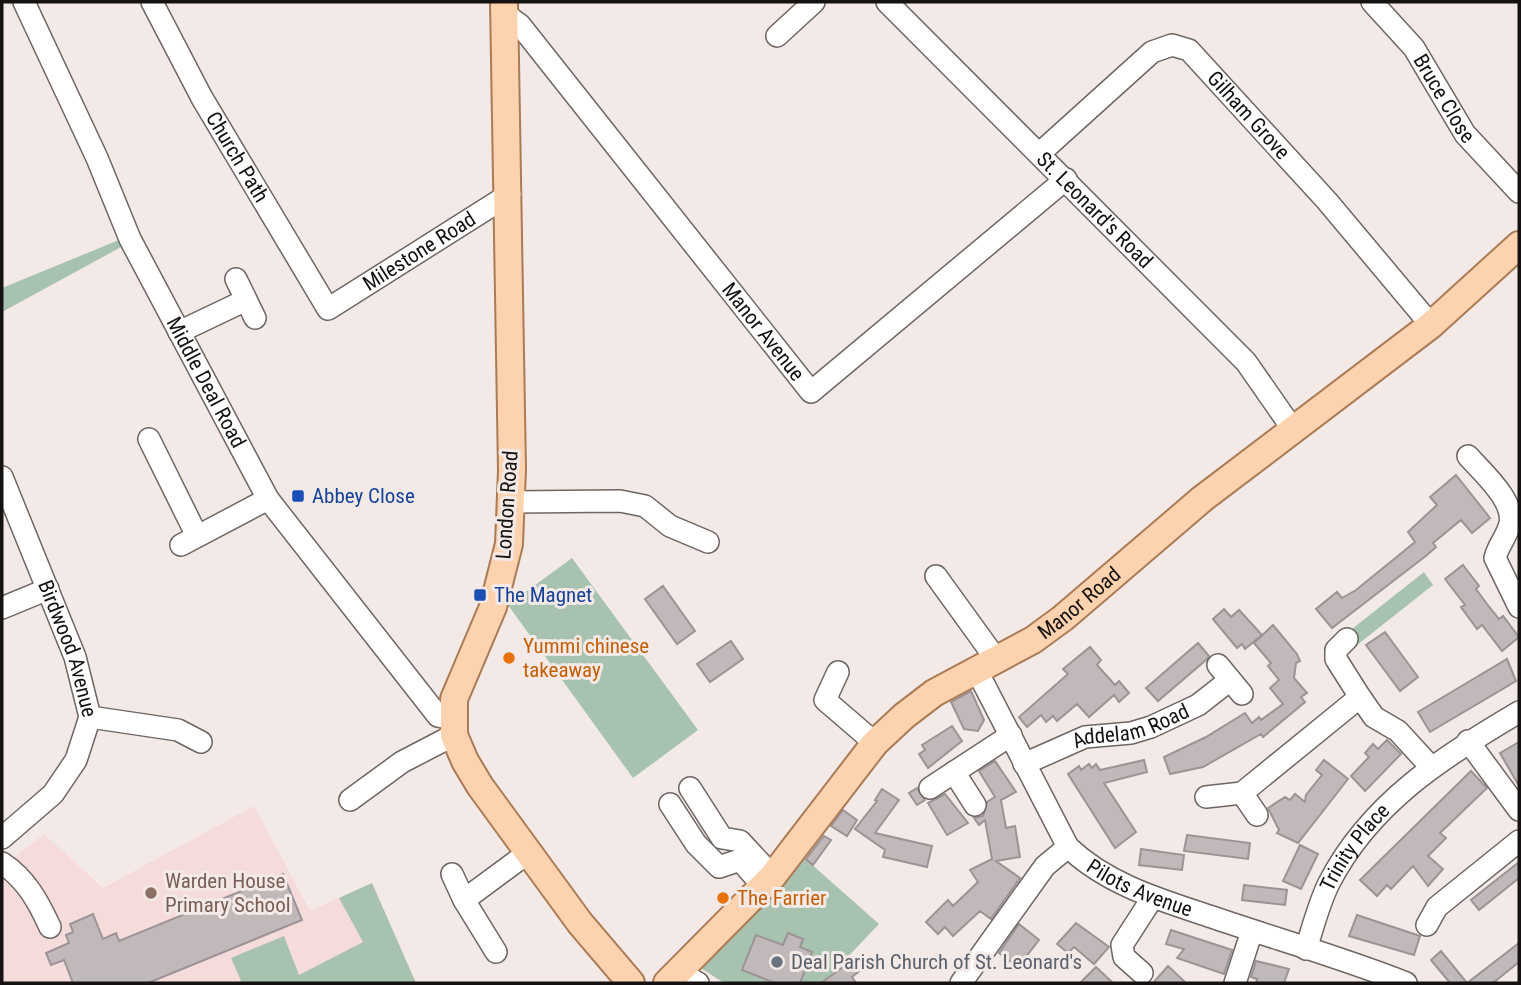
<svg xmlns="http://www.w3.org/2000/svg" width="1521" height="985" font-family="'Roboto Condensed',sans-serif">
<rect width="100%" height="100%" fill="#f3eae7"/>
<!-- education -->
<path fill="#f6dbdb" d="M254,806L310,911L372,883L416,983H5L2,977V867L44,834L103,888Z"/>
<!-- green -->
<path fill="#a7c2af" d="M119,240L123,246L2,312V288Z
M572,558L698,730L633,778L508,605Z
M1424,572L1433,585L1357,645L1347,633Z
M801,855L879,924L823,983H724L696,965Z
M372,883L416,983H237L241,981L231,958L284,936L299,975L363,942L339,898Z"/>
<!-- building -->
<path fill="#c1b8ba" stroke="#9b9395" stroke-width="2" d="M1456,475L1490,518L1472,533L1461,520L1433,543L1436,547L1427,555L1332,628L1316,609L1337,592L1342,598L1356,590L1415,542L1408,532L1437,505L1430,497Z
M1463,565L1479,586L1476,589L1487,604L1499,619L1503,616L1519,637L1502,651L1482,625L1477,629L1461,607L1465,605L1445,579Z
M663,586L695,631L677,644L645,599Z
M1224,609L1231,617L1239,610L1262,635L1245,649L1242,644L1237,648L1213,619Z
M1273,625L1297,654L1300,661L1296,663L1294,678L1307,693L1301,697L1305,702L1263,737L1261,734L1203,767L1170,774L1164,757L1206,737L1245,713L1252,723L1259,717L1261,720L1283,704L1270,688L1279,680L1268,666L1271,663L1254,643Z
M1385,632L1418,677L1400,691L1366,645Z
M731,641L743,659L710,682L697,664Z
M1198,643L1209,656L1206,660L1158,701L1146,688Z
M1090,647L1101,660L1097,665L1115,685L1119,681L1129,693L1119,702L1114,695L1089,717L1077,704L1057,721L1053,716L1046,722L1041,715L1027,727L1019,717L1068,674L1063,669Z
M1507,659L1516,681L1430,732L1418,712Z
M971,691L984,720L978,731L964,729L951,702Z
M952,726L962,741L928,768L919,754L925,750L922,745Z
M1387,740L1401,754L1365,791L1351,776L1369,757L1365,753L1373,744L1378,749Z
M1519,742V786L1500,753Z
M1144,760L1147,772L1104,783L1136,832L1115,848L1068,774L1079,766L1081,770L1089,764L1092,768L1096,764L1100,770Z
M1324,760L1348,779L1298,843L1277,833L1279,830L1268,808L1285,797L1290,800L1295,794L1305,802L1306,795L1322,775L1316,770Z
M995,761L1016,792L1001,800L1006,828L1015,826L1020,857L996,861L1020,878L991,919L980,911L953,936L945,927L938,934L926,922L948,900L953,906L978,882L970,870L992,859L985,820L979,825L974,818L983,816L987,802L995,797L979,771Z
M1471,771L1487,788L1440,833L1446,838L1428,856L1443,869L1428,886L1413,866L1391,889L1387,885L1377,896L1360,880Z
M917,788L925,800L917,805L909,793Z
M882,789L899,800L875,833L932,846L927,867L883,857L885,850L855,829L877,801L875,800Z
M945,794L968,823L947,835L928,803Z
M843,810L857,820L847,836L831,826Z
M1187,835L1250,843L1248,859L1184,851Z
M824,836L831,840L813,865L806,859Z
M1300,845L1318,854L1301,889L1283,881Z
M1141,849L1184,855L1182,870L1139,865Z
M1519,862V878L1479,910L1471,900Z
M283,874L302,920L148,983H73L64,960L51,965L46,953L69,943L66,935L73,932L70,924L93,914L103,939L116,933L119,941Z
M1244,885L1287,890L1285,905L1242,900Z
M1357,915L1420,936L1414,955L1349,936Z
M1076,923L1109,947L1094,964L1074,947L1068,953L1057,944Z
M1019,924L1039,940L1018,967L999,953Z
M1171,930L1232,950L1224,974L1177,958L1184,949L1166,944Z
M788,933L803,939L800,947L812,952L800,983H775L742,970L756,935L783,945Z
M1519,943V962L1493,983H1450L1431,960L1441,951L1467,983Z
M854,959L862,969L852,977L856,983H821Z
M1256,961L1289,969L1284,983H1256L1257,979L1251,977Z
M1168,966L1186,983H1153Z
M1096,967L1113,983H1080Z"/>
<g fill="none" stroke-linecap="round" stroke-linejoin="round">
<defs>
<g id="minor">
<path id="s1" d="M24,2L97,158L130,239L268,499L438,716L453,718"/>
<path id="s2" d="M152,2L202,98L328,309L510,194"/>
<path id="s3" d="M887,2L1246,362L1292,428"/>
<path id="s4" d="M1372,2L1414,48L1465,134L1519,192"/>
<path id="s5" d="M505,14L520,25L811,392L1066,179"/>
<path d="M777,36L814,2"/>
<path id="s6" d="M1040,153L1152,52L1172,45L1189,50L1327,201L1431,325"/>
<path d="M236,279L255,318"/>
<path d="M179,332L244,301"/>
<path d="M149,439L197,536"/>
<path d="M1468,456C1483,473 1518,503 1509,527C1505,539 1498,546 1495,558L1519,607"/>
<path id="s7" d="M2,477L75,657L90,717L76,760L53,794L2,838"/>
<path d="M511,502L620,501L645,506L670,526L708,542"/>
<path d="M181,545L268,499"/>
<path d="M936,576L996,659"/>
<path d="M2,608L48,589"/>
<path d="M1347,639L1336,650V659L1360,697L1374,717L1398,731L1431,767"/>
<path d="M1218,665L1242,694"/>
<path id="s8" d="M976,669L1068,847C1108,885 1161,900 1212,917C1276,939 1343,958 1406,983"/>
<path d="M838,672L825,700L875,743"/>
<path d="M90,717L178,730L201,742"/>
<path d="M1468,741L1519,810"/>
<path id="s9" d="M1024,764L1085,737L1131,733L1151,727L1198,705L1230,680"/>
<path d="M954,772L975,805"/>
<path d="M690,788L722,838L740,841L764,867"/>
<path d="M930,788L1011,735"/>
<path d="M1242,793L1257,815"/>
<path d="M1206,797L1242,793L1360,697"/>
<path d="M350,800L402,762L454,735"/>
<path d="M670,804L696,844L719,867L740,860L763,886"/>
<path d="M2,863C26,879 38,901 50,927"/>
<path d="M452,874L464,900"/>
<path d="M1427,925L1437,907L1519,841"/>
<path id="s10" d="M1306,949C1313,927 1319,903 1329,883C1370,803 1444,756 1519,712"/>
<path d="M496,952L464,900L529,852"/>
<path d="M676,971L698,983"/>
<path d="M1142,973L1124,957L1122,945L1153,897"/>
<path d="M961,983L1045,866L1068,847"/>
<path d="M1235,983L1252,931"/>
</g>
<g id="major">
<path d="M504,2L512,470L509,544L493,607L454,699V735L465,761L480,786L580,923L631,983"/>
<path id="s11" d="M667,983L772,877L875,743L904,716L934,693L1033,640L1063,618L1202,499L1431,325L1519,245"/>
</g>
</defs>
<!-- minor casing -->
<use href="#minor" stroke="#6e6663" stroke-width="24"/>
<!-- major casing -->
<use href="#major" stroke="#aa7b55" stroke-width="30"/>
<!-- minor -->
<use href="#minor" stroke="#fff" stroke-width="21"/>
<!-- major -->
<use href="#major" stroke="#fdd2af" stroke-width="26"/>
</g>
<!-- markers -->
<g fill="#1a4fb4" stroke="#f3eae7" stroke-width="2.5">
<rect x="291" y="489" width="14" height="14" rx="3.5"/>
<rect x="473" y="588" width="14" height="14" rx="3.5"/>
</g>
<g fill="#e8710a" stroke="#f3eae7" stroke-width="2.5">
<circle cx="509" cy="658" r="7"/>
<circle cx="723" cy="898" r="7"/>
</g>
<circle fill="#8d6e63" stroke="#f3eae7" stroke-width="2.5" cx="151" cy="893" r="7"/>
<circle fill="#6b7280" stroke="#f3eae7" stroke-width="2.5" cx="777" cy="962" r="7"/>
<g text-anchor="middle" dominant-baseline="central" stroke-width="6" stroke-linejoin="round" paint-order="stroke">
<!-- street labels -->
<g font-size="21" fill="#151211" stroke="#f3eae7">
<text stroke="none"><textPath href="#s4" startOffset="121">Bruce Close</textPath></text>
<text stroke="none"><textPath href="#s6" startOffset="278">Gilham Grove</textPath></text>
<text stroke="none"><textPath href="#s2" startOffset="177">Church Path</textPath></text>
<text stroke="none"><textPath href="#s3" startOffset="294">St. Leonard's Road</textPath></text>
<text stroke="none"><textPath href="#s2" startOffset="462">Milestone Road</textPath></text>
<text stroke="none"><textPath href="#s5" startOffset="410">Manor Avenue</textPath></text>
<text stroke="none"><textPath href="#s1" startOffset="422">Middle Deal Road</textPath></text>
<text transform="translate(507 505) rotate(-86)">London Road</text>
<text stroke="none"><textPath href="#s11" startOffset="567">Manor Road</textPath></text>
<text stroke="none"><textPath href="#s7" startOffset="184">Birdwood Avenue</textPath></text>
<text stroke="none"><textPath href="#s9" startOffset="114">Addelam Road</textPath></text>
<text stroke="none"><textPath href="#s10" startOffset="114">Trinity Place</textPath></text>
<text stroke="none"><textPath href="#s8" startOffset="284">Pilots Avenue</textPath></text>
</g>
<!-- transit labels -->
<g font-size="21" fill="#164399" stroke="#f3eae7" text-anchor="start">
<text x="312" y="496">Abbey Close</text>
<text x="494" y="595">The Magnet</text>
</g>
<!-- food labels -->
<g font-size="21" fill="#c56008" stroke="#f3eae7" text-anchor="start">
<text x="523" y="646">Yummi chinese<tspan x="523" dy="24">takeaway</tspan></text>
<text x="737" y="898">The Farrier</text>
</g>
<!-- education labels -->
<g font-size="21" fill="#785e54" stroke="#f3eae7" text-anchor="start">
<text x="165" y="881">Warden House<tspan x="165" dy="24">Primary School</tspan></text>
</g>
<!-- worship labels -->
<g font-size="21" fill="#5b616d" stroke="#f3eae7" text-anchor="start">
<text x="791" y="962">Deal Parish Church of St. Leonard's</text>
</g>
</g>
<!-- border -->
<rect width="1521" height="985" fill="none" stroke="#151211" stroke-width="7"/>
</svg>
